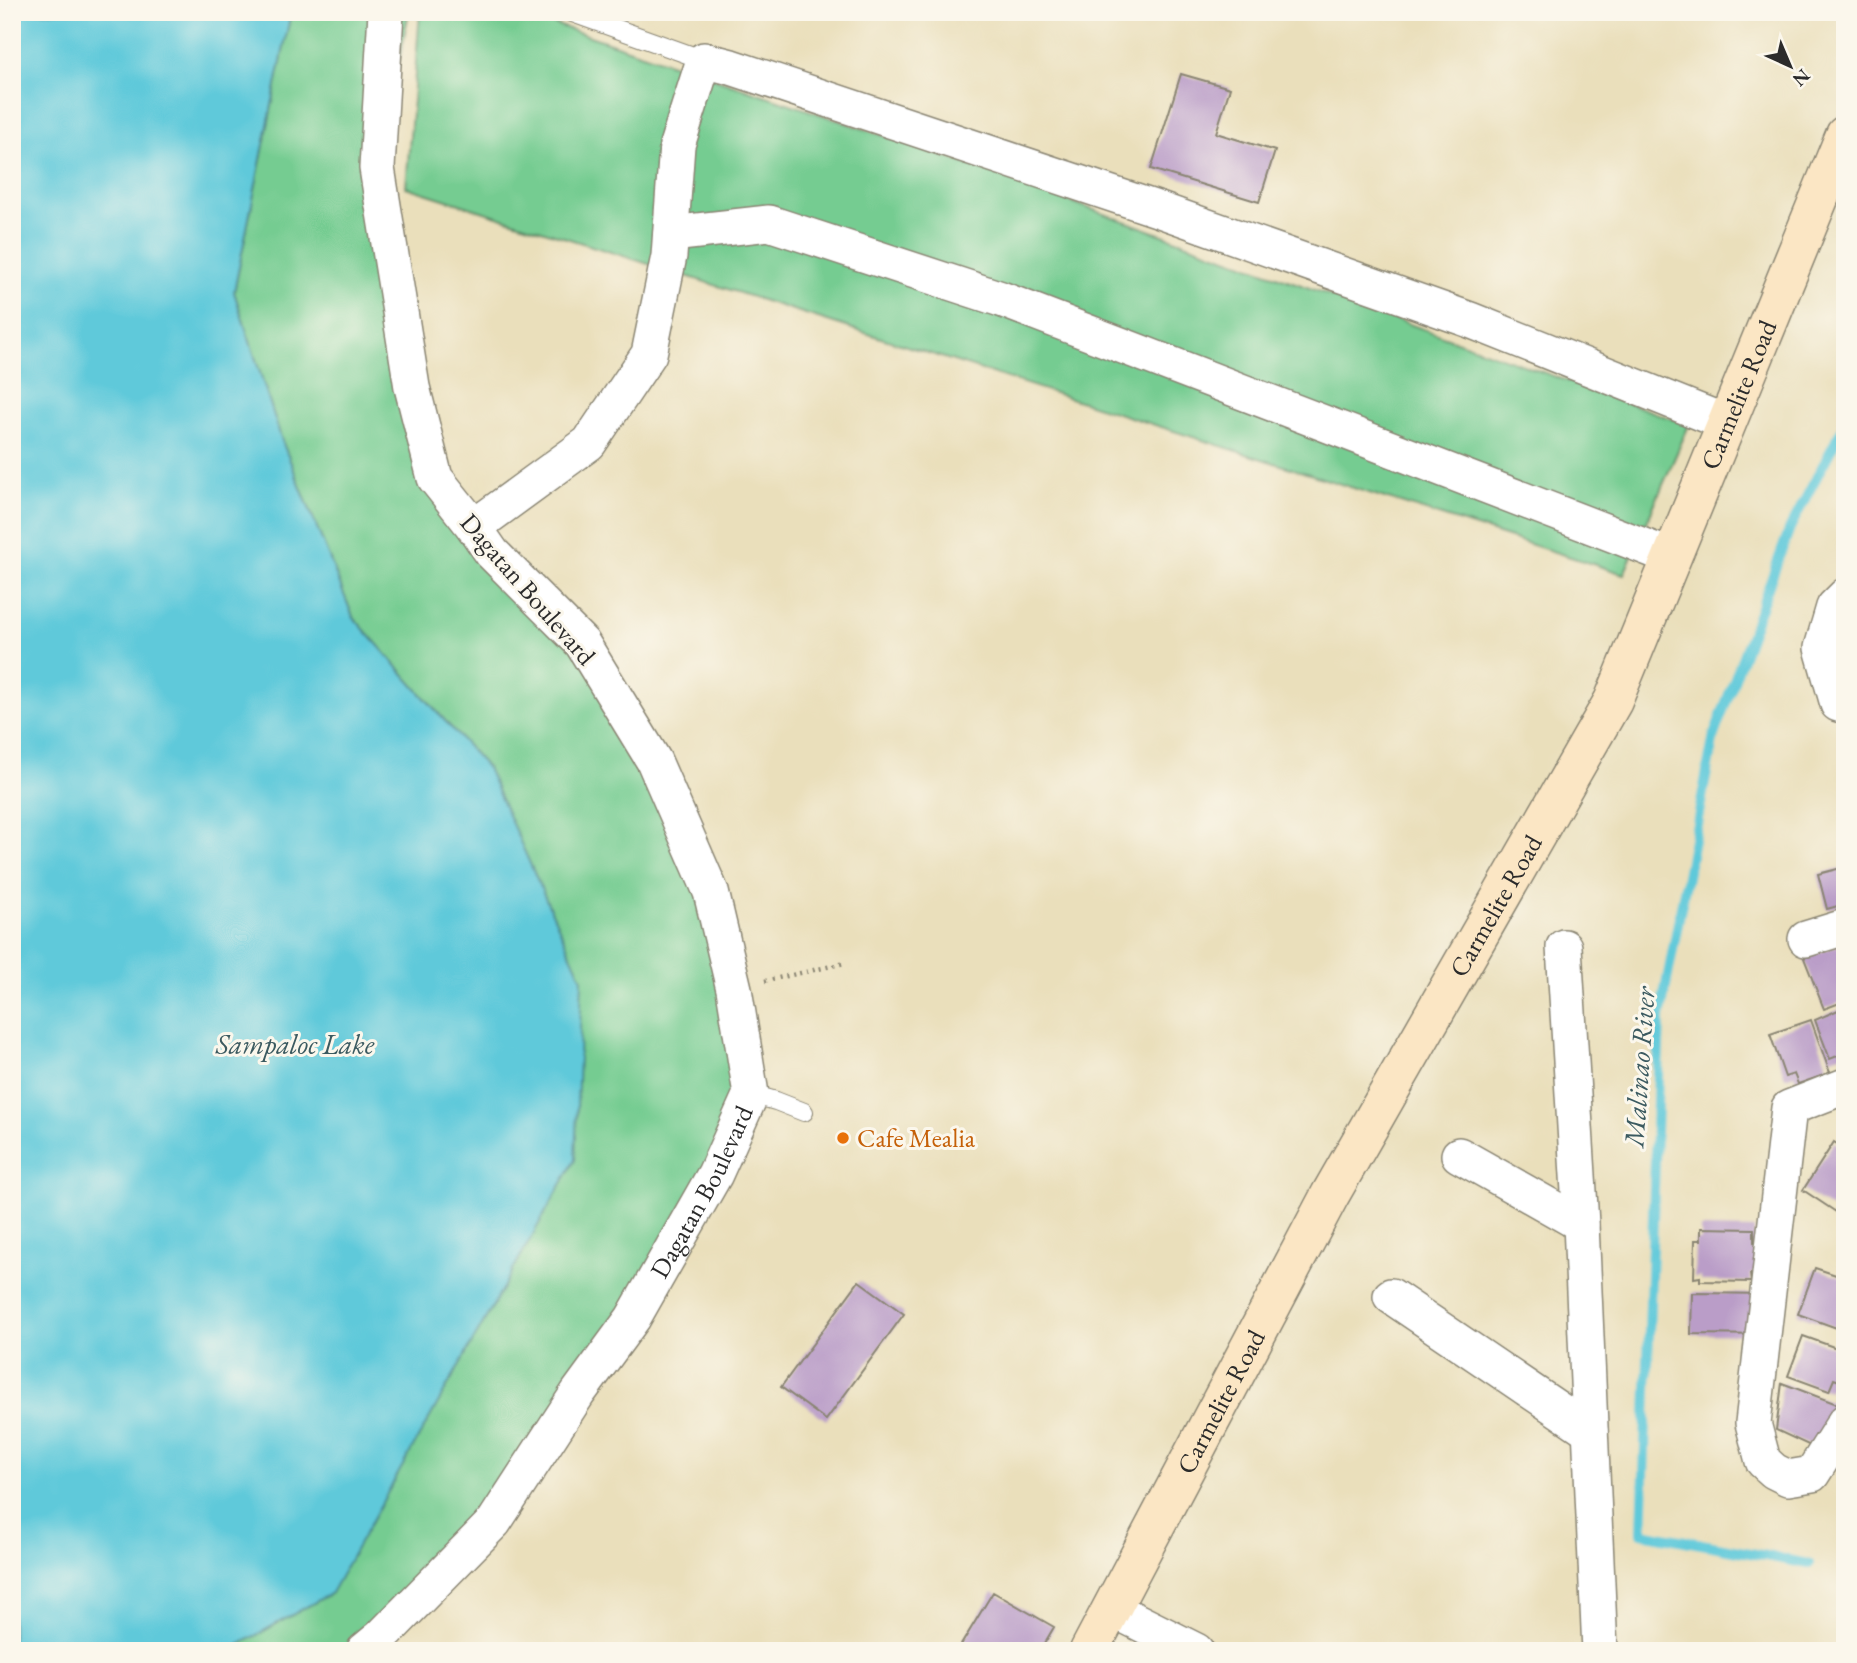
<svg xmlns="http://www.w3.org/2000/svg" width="1857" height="1663" font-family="'EB Garamond',serif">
<rect width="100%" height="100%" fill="#fbf7ec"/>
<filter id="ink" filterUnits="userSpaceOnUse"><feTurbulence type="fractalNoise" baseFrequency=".0143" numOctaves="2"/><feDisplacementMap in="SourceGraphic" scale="14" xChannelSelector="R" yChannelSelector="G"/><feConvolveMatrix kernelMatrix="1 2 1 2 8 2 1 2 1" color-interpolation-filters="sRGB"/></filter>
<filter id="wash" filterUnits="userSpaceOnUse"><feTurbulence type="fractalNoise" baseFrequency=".00686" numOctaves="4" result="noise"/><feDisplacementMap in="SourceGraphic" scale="28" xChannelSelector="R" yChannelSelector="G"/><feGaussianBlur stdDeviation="1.57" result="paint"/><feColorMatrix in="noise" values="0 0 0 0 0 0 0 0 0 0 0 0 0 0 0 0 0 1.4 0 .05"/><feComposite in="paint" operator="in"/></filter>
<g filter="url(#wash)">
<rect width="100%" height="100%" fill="#eadfbb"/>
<!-- green -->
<path fill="#75cc91" stroke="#507c5e" stroke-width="2" d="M291,12H409L377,168L435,478L582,643L711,892L751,1094L494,1522L364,1651H228L331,1593L487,768L353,617L282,441L234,292Z
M420,12H519L958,161L1689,425L1624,574L406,187Z"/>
<!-- water -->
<path fill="#5fc9da" stroke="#457a82" stroke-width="2" d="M12,12H291L234,292L282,441L353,617L487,768L582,979L575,1160L331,1593L228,1651H12Z"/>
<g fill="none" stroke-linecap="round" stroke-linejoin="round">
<!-- stream -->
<path stroke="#5fc9da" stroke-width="10" d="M1809,1564L1642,1533L1660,1017L1714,735L1790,528L1845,423"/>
</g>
<g id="blocks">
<!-- building -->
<path fill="#ba9dc8" d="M1181,74L1230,88L1216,133L1275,151L1259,202L1151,169Z
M1845,867V904L1827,909L1818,874Z
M1839,945L1845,960V1001L1824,1009L1804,958Z
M1845,1007V1053L1830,1059L1815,1020Z
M1811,1020L1830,1073L1798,1084L1794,1074L1785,1077L1770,1034Z
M1834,1142L1845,1149V1218L1803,1190Z
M1701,1228L1754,1229V1242H1763L1762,1274H1750L1751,1282L1700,1281V1277L1694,1278L1695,1240H1701Z
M1815,1268L1845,1278V1331L1798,1314Z
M859,1281L904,1314L826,1420L781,1387Z
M1692,1293L1771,1294L1770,1335L1691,1334Z
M1803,1336L1845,1351V1383L1834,1379L1829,1391L1788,1376Z
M1782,1383L1837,1404L1819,1450L1776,1430Z
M993,1592L1054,1627L1040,1651H970L961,1645Z"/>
</g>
</g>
<g filter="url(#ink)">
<use href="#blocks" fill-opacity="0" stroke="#8a8573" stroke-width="2"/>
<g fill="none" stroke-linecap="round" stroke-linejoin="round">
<defs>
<path id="lane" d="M570,12L704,60
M751,1094L776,1101L804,1112"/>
<g id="street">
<path d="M671,234L769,223L1001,299L1672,557"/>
<path d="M474,527L589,443L649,354L669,256L677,145L704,60L731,67L1157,209L1470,320L1727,423"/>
<path d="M1838,704L1822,648L1834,607L1845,596"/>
<path d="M1806,939L1845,927"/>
<path d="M1564,947L1581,1224L1600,1651"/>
<path d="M1845,1086L1789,1108L1753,1423L1763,1461L1774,1471L1788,1478L1812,1474L1845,1422"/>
<path d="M1459,1155L1581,1224"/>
<path d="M1391,1296L1590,1431"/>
<path d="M1112,1609L1196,1651"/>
<path id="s1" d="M364,1651L381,1637L494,1522L578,1393L633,1318L715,1174L751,1094L734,989L711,892L654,761L582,643L492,553L474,527L435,478L412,387L377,168L386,12"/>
</g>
<g id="secondary">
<path id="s2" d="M1089,1651L1330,1195L1613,701L1845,135"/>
</g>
</defs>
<!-- lane casing -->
<use href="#lane" stroke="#8a8573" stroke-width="20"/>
<!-- street casing -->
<use href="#street" stroke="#8a8573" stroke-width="38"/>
<!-- secondary casing -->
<use href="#secondary" stroke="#8a8573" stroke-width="41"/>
<!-- path -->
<path stroke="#8a8573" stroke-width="4.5" stroke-dasharray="2 5" stroke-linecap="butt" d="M765,981L845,963"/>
<!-- lane -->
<use href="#lane" stroke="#fff" stroke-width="18"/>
<!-- street -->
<use href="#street" stroke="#fff" stroke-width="35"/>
<!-- secondary -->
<use href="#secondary" stroke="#fbe6c4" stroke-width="38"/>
</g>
</g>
<!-- markers -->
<circle fill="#e8710a" stroke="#fbf7ec" stroke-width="2.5" cx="843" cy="1138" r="7"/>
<g text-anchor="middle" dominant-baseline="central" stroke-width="6" stroke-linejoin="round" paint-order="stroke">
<!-- street labels -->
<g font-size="26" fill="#2b2b2b" stroke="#fbf7ec">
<text stroke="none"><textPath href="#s2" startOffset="1416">Carmelite Road</textPath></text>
<text transform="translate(528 589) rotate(49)">Dagatan Boulevard</text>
<text stroke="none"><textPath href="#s2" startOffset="849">Carmelite Road</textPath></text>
<text stroke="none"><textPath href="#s1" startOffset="574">Dagatan Boulevard</textPath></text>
<text stroke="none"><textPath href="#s2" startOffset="282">Carmelite Road</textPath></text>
</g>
<!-- food labels -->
<g font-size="26" fill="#c56008" stroke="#fbf7ec" text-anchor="start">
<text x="857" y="1138">Cafe Mealia</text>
</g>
<!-- water labels -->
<g font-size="28" font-style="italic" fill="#3b5a60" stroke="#fbf7ec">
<text x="295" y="1044">Sampaloc Lake</text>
<text transform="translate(1639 1067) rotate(-86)">Malinao River</text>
</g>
</g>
<!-- margin -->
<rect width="1857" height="1663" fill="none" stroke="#fbf7ec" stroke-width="42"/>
<!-- north arrow -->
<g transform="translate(1790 66) rotate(136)" stroke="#fbf7ec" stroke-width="5" paint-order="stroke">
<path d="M0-5L12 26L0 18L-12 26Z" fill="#2b2b2b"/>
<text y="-10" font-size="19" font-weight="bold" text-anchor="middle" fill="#2b2b2b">N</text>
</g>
</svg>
